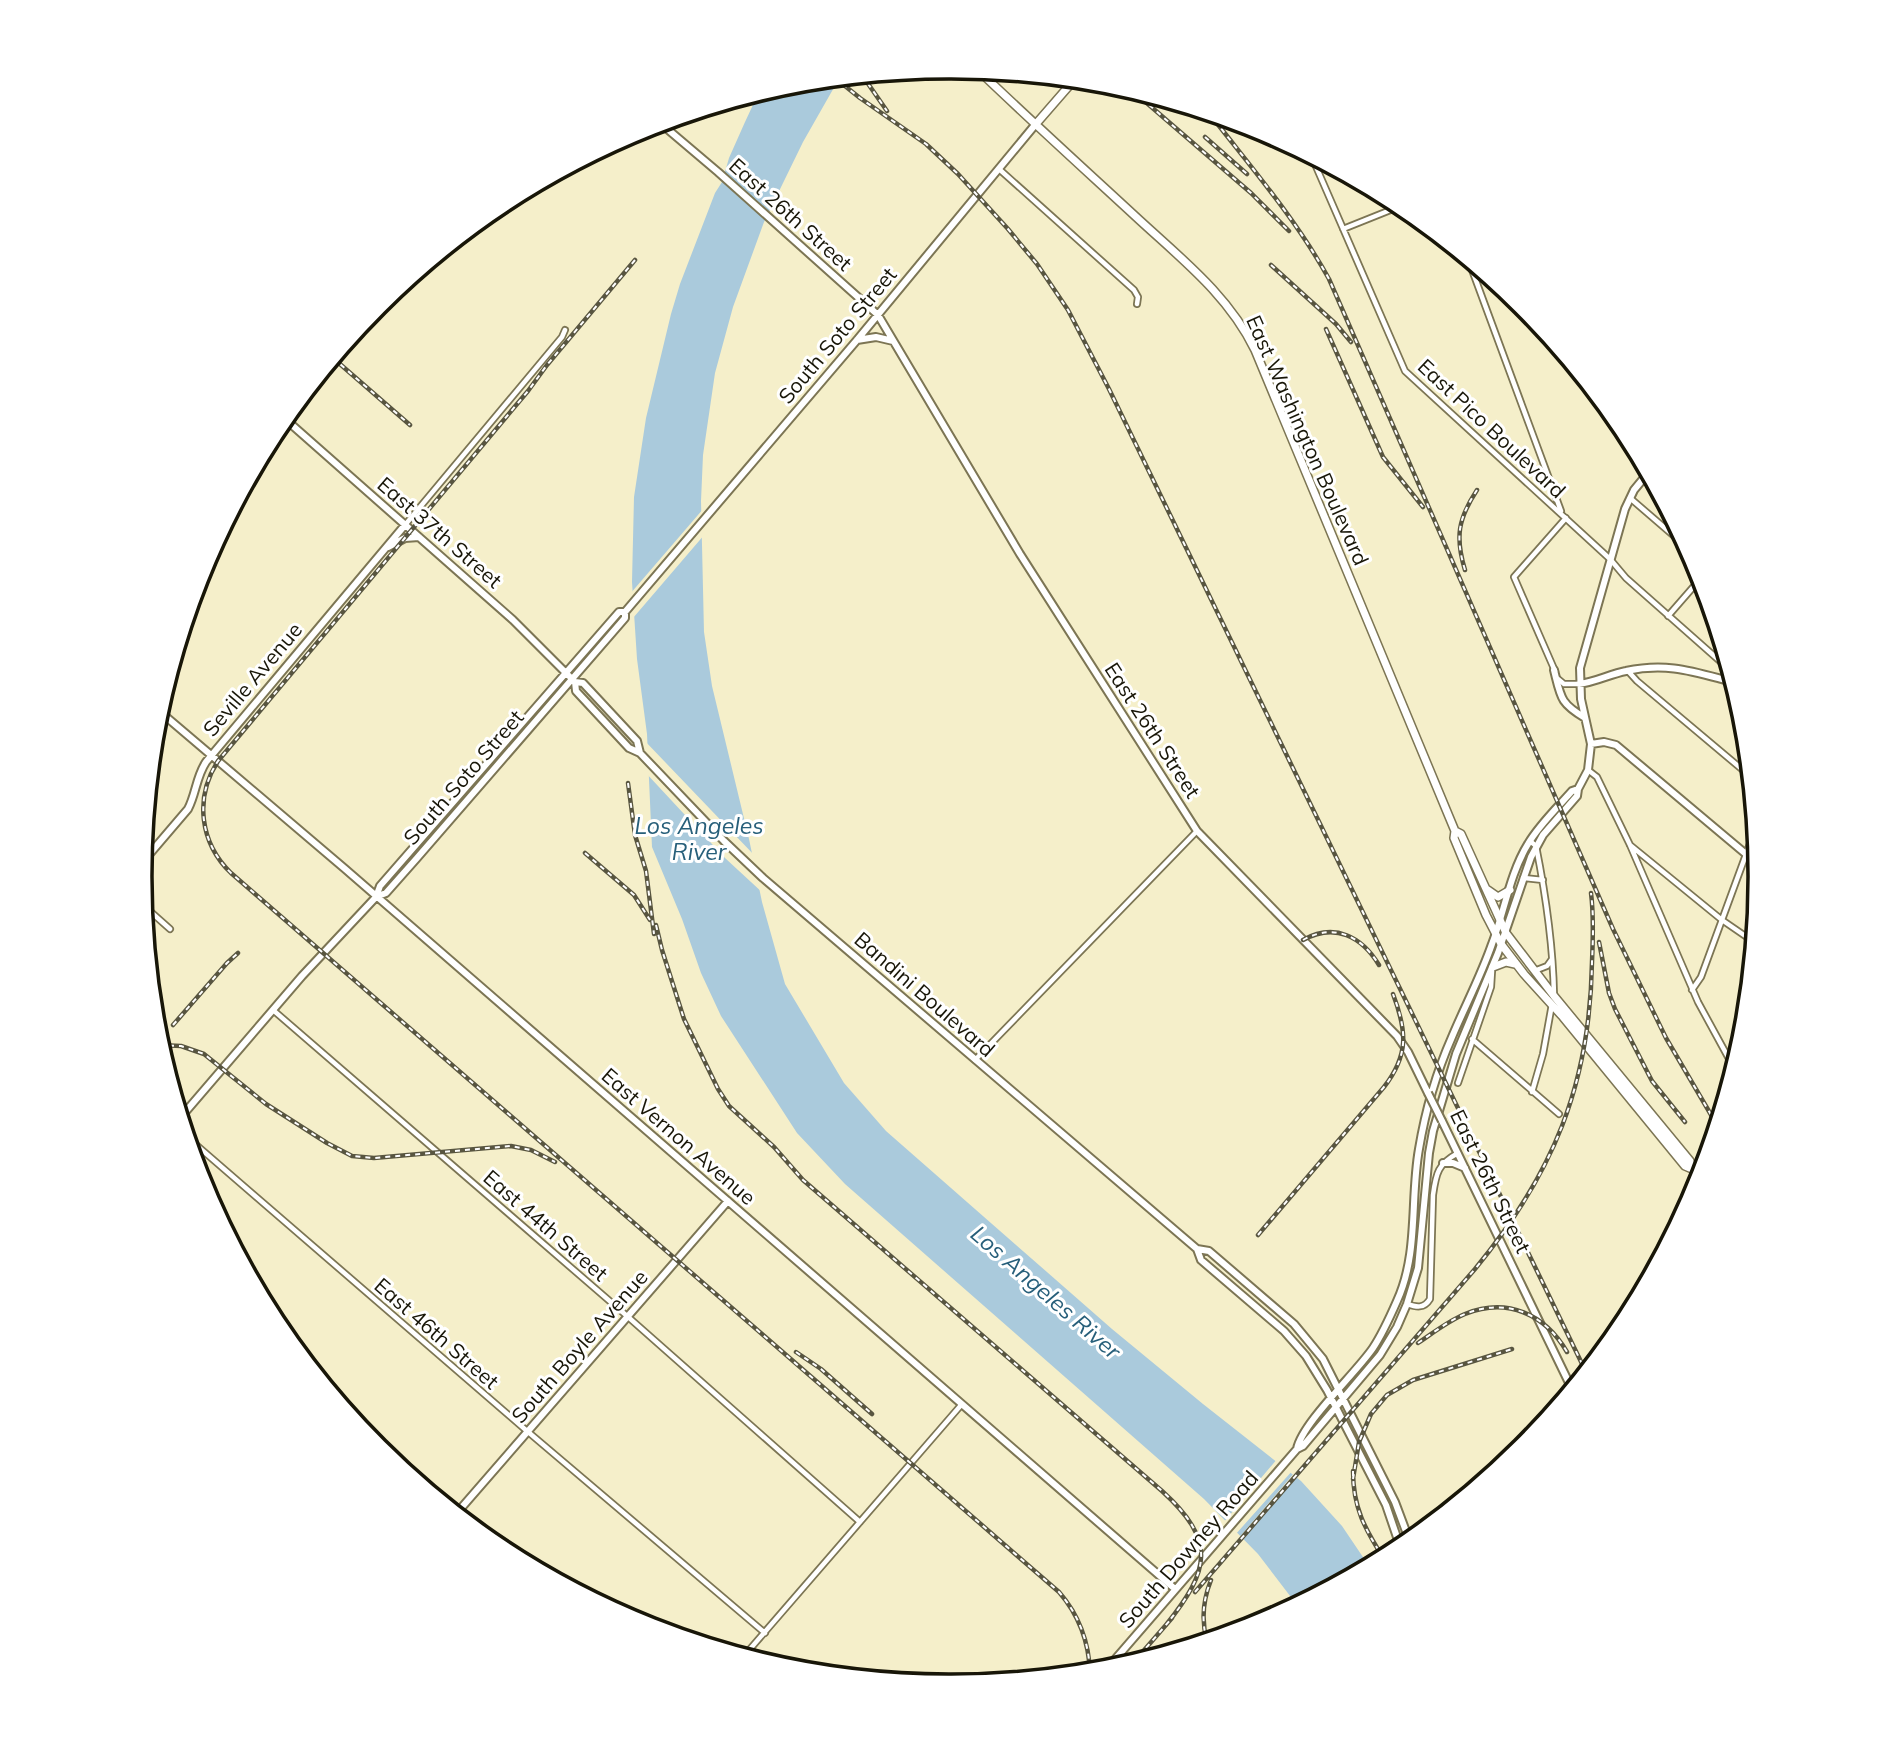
<svg xmlns="http://www.w3.org/2000/svg" width="1900" height="1753" font-family="Mulish,sans-serif">
<rect width="100%" height="100%" fill="#f5efca"/>
<!-- water -->
<path fill="#aacadc" d="M840,77L803,142L764,222L733,307L715,373L703,455L701,501L704,632L712,686L749,839L762,902L785,984L844,1083L886,1131L1112,1329L1203,1404L1301,1481L1342,1526L1369,1566L1297,1605L1258,1554L1204,1499L845,1184L797,1133L721,1016L701,973L682,919L652,847L647,734L637,659L632,582L634,497L646,418L671,314L680,284L715,193L722,182L729,158L745,122L759,92L792,82Z"/>
<!-- pier -->
<path fill="#f5efca" d="M704,508L705,534L633,618L630,594Z
M643,739L756,857L764,894L725,858L645,772Z
M1278,1458L1293,1470L1235,1535L1223,1523Z
M1295,1472L1298,1475L1240,1541L1238,1539Z"/>
<g fill="none" stroke-linecap="round" stroke-linejoin="round">
<defs>
<path id="street" d="M1311,155L1405,371L1610,559L1626,578L1730,670
M999,169L1134,290L1138,297L1137,304
M1343,229L1403,205
M1468,259L1561,511
M1630,498L1688,548
M405,525L562,337L565,330
M1668,616L1702,577
M1555,671L1514,577L1566,518
M1628,671L1637,681L1750,776
M1558,679L1564,684H1579
M1588,770L1597,777L1630,845L1698,1002L1734,1068
M1530,841L1536,846C1546,896 1553,944 1554,995
M1630,845L1722,920L1754,942
M1523,878L1543,880
M143,905L170,929
M1534,971L1547,966L1552,959
M1692,990L1701,977L1755,830
M273,1010L627,1316L860,1522
M1472,1039L1559,1114
M975,1060L1197,831
M1458,1083L1491,987L1492,971
M1532,1092L1543,1054L1552,1004
M187,1137L527,1431L765,1633
M1407,1304C1416,1307 1424,1309 1430,1299L1433,1195C1436,1173 1438,1164 1458,1153
M744,1656L962,1404
M1114,1661L1120,1667"/>
<path id="secondary" d="M659,122L718,172L878,315L1020,554L1197,831L1397,1036L1408,1052L1428,1093
M857,340L876,337L893,341
M284,418L513,620L575,682L576,691L629,748L640,753L724,841L763,878L1197,1249L1201,1260L1284,1331L1306,1356L1327,1390L1386,1505L1401,1549
M388,547L405,538L419,537
M1554,670C1561,698 1560,703 1585,718
M575,682L583,683L637,741L640,753
M1579,684C1596,682 1610,674 1626,671C1668,662 1694,672 1733,682
M158,710L344,868L1175,1589
M1591,744L1604,742L1616,745L1759,865
M141,864L188,809C196,794 196,777 206,762L405,525
M376,897L386,893L417,858L625,618V612
M181,1117L302,976L376,897L380,886L619,612H625L857,340L1035,125
M1442,1121L1572,1389
M1443,1163H1453L1465,1168
M1197,1249L1209,1251L1294,1324L1323,1359L1395,1502L1410,1542
M1297,1449C1302,1423 1356,1373 1373,1348C1383,1333 1390,1317 1397,1301C1419,1253 1410,1199 1419,1149C1425,1113 1437,1071 1452,1037C1465,1006 1481,976 1492,944C1504,913 1510,873 1528,844C1539,825 1557,808 1572,791L1578,789
M456,1514L728,1201
M1105,1671L1297,1449L1303,1446L1380,1355L1397,1327L1407,1304L1418,1268L1429,1153L1433,1131L1456,1054L1498,953L1531,857L1543,835L1577,796L1578,789L1588,770L1591,744L1581,699L1580,668L1625,509L1634,490L1648,473"/>
<path id="primary" d="M977,69C1029,119 1082,167 1134,215C1179,257 1228,294 1255,350L1455,831L1461,834L1506,933L1554,996L1690,1161L1692,1169L1701,1179
M1035,125L1075,79
M1455,831L1454,838L1486,915L1501,944L1524,974L1563,1017L1685,1166L1692,1169
M1488,890L1498,897L1510,890
M1493,967L1506,962L1515,964"/>
</defs>
<!-- street casing -->
<use href="#street" stroke="#7c7554" stroke-width="8"/>
<!-- secondary casing -->
<use href="#secondary" stroke="#7c7554" stroke-width="10"/>
<!-- primary casing -->
<use href="#primary" stroke="#7c7554" stroke-width="10"/>
<!-- street -->
<use href="#street" stroke="#fff" stroke-width="4.5"/>
<!-- secondary -->
<use href="#secondary" stroke="#fff" stroke-width="6"/>
<!-- primary -->
<use href="#primary" stroke="#fff" stroke-width="7"/>
<defs>
<path id="rail" d="M862,75L887,111
M835,78L860,98L926,144L958,174L1008,229L1037,264L1068,310L1109,389L1586,1372
M1134,92L1251,193L1289,231
M1209,113C1250,166 1296,219 1329,279L1613,929L1666,1038L1717,1125
M1205,137L1247,174
M635,260L547,365L528,391L218,761C194,798 200,843 231,873L1059,1592C1079,1615 1089,1642 1090,1673
M1271,265L1336,324L1351,342
M1326,329L1383,457L1423,507
M333,358L410,425
M1465,570C1455,537 1458,519 1477,490
M628,783L635,835L646,871L654,934
M585,853L634,895L650,920
M656,925L662,950L684,1019L718,1089L729,1106L774,1147L803,1180L1162,1491C1217,1541 1210,1570 1166,1625
M1303,940C1335,922 1362,937 1379,965
M1599,942L1609,993L1615,1009L1652,1081L1685,1122
M173,1025L227,963L238,953
M159,1045L181,1046L204,1054L266,1104L327,1143L352,1156L374,1158L511,1146L531,1150L555,1162
M1258,1235L1384,1087C1409,1055 1407,1031 1393,994
M1418,1343C1433,1333 1448,1321 1465,1314C1507,1297 1545,1314 1567,1352
M796,1352L821,1369L872,1414
M1353,1471C1353,1508 1365,1529 1384,1559
M1353,1479L1359,1442L1371,1414L1387,1395L1413,1380L1512,1349
M1195,1592L1475,1269C1553,1174 1590,1085 1592,962C1593,939 1594,916 1591,893
M1207,1641C1201,1620 1203,1600 1211,1580
M1133,1663L1172,1618"/>
</defs>
<!-- rail casing -->
<use href="#rail" stroke="#585540" stroke-width="4.5"/>
<!-- rail -->
<use href="#rail" stroke="#fff" stroke-width="2" stroke-dasharray="5" stroke-linecap="butt"/>
<defs>
<path id="secondary-bridge" d="M1428,1093L1442,1121"/>
</defs>
<!-- secondary-bridge casing -->
<use href="#secondary-bridge" stroke="#7c7554" stroke-width="10" stroke-linecap="butt"/>
<!-- secondary-bridge -->
<use href="#secondary-bridge" stroke="#fff" stroke-width="6"/>
</g>
<g text-anchor="middle" dominant-baseline="central" stroke-width="6" stroke-linejoin="round" paint-order="stroke">
<!-- street labels -->
<g font-size="21" fill="#181608" stroke="#fff">
<text transform="translate(791 214) rotate(42)">East 26th Street</text>
<text transform="translate(837 335) rotate(-50)">South Soto Street</text>
<text transform="translate(1492 428) rotate(43)">East Pico Boulevard</text>
<text transform="translate(1308 440) rotate(66)">East Washington Boulevard</text>
<text transform="translate(440 532) rotate(41)">East 37th Street</text>
<text transform="translate(252 679) rotate(-50)">Seville Avenue</text>
<text transform="translate(1153 730) rotate(57)">East 26th Street</text>
<text transform="translate(463 777) rotate(-49)">South Soto Street</text>
<text transform="translate(925 994) rotate(41)">Bandini Boulevard</text>
<text transform="translate(679 1136) rotate(41)">East Vernon Avenue</text>
<text transform="translate(1491 1181) rotate(64)">East 26th Street</text>
<text transform="translate(546 1225) rotate(41)">East 44th Street</text>
<text transform="translate(437 1333) rotate(41)">East 46th Street</text>
<text transform="translate(579 1346) rotate(-49)">South Boyle Avenue</text>
<text transform="translate(1188 1549) rotate(-49)">South Downey Road</text>
</g>
<!-- water labels -->
<g font-size="23" font-style="italic" fill="#275f7a" stroke="#fff">
<text x="699" y="825">Los Angeles<tspan x="699" dy="26">River</tspan></text>
<text transform="translate(1046 1292) rotate(41)">Los Angeles River</text>
</g>
</g>
<!-- crop -->
<path d="M0 0H1900V1753H0ZM949 79H951A797 797 0 0 1 1748 876V877A797 797 0 0 1 951 1674H949A797 797 0 0 1 152 877V876A797 797 0 0 1 949 79Z" fill="#fff" fill-rule="evenodd"/>
<path fill="none" stroke="#181608" stroke-width="3.5" d="M949 79H951A797 797 0 0 1 1748 876V877A797 797 0 0 1 951 1674H949A797 797 0 0 1 152 877V876A797 797 0 0 1 949 79Z"/>
</svg>
